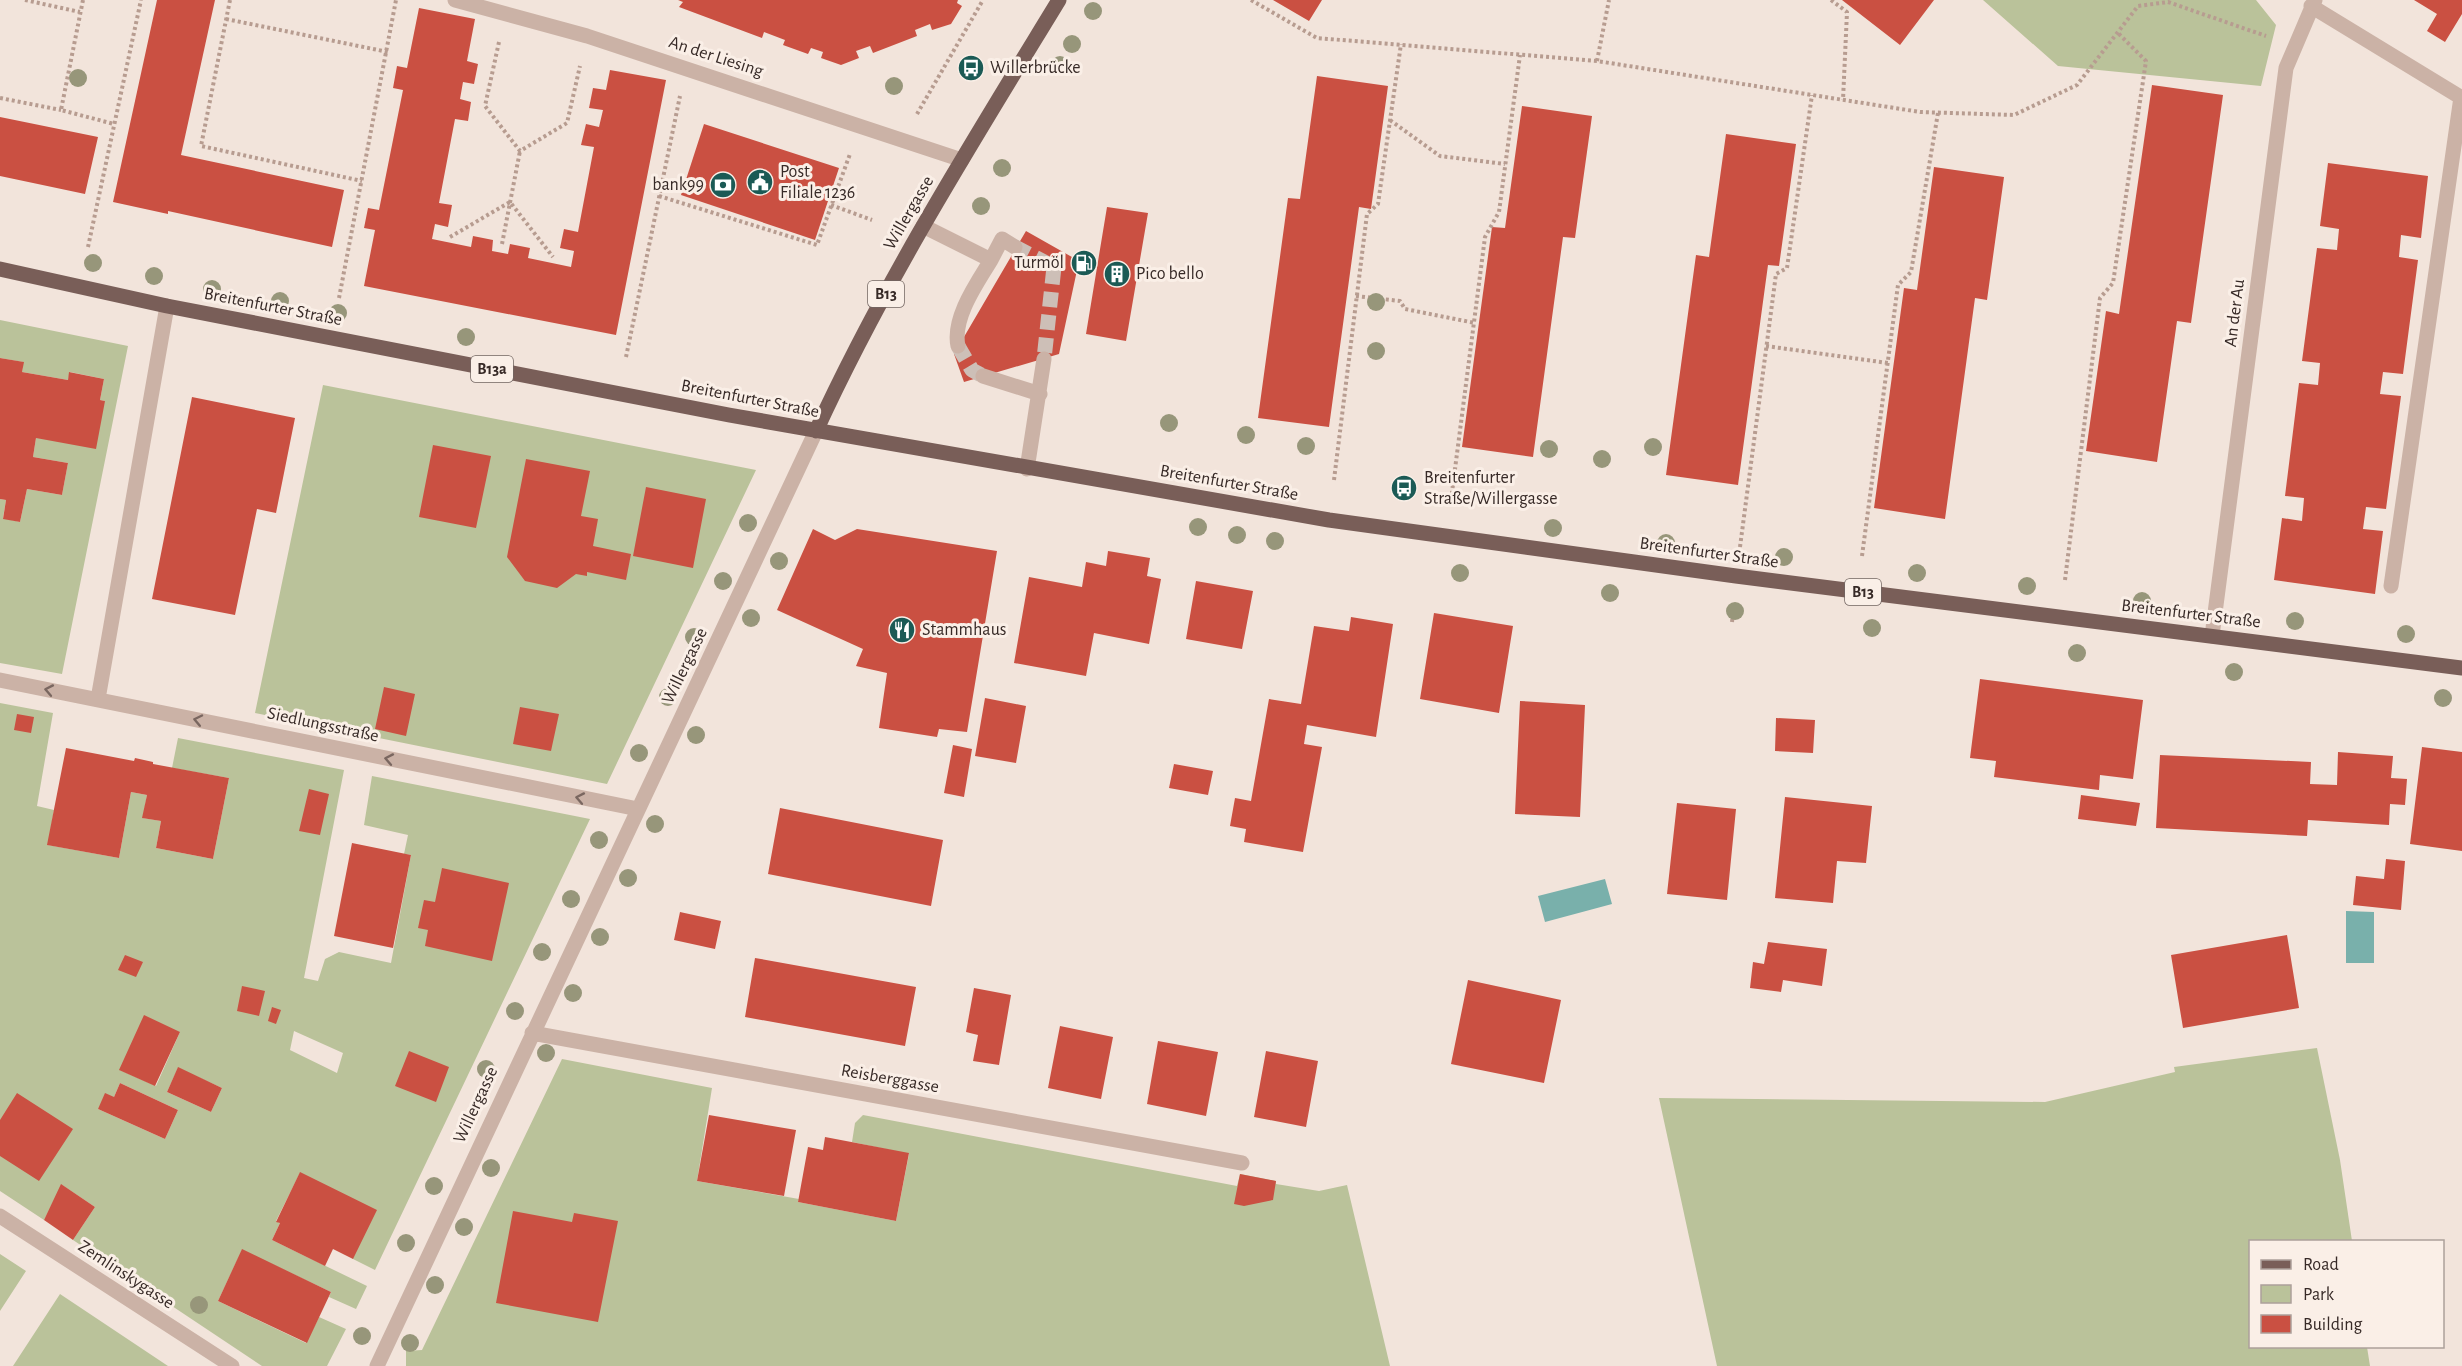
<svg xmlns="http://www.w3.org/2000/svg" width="2462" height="1366" font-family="'Alegreya Sans',sans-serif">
<rect width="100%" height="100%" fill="#f2e4db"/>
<!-- green -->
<path fill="#bac29a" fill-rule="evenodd" d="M1983,0H2256L2276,25L2261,86L2058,66Z
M0,320L128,346L62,674L0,663V499L6,500L3,518L20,522L27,489L62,495L68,463L33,457L36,438L105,401L100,400L104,379L70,372L68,380L22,372L23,362L0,358Z
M323,385L756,470L607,784L255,713Z
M0,703L53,713L37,806L54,810L48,845L119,858L131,792L147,795L143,818L161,821L156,848L213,859L229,778L172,768L178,738L344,770L304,978L318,981L325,959L339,952L391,963L411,855L404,854L408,835L364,825L372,776L590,819L375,1270L353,1259L300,1173L276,1221L280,1223L272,1240L367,1286L356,1309L329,1297L331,1292L242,1250L218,1301L306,1343L319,1317L346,1329L327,1366H262L73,1240L95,1207L62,1185L44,1220L0,1191ZM294,1031L343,1053L337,1073L290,1050ZM180,1032L156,1086L120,1070ZM178,1068L222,1088L211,1112L167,1092ZM120,1083L178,1110L165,1139L98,1109L114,1097Z
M2317,1048L2340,1160L2352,1241L2250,1242V1346L2367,1347L2370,1366H1717L1659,1098L2045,1102L2175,1072L2174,1067Z
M562,1059L712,1088L697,1181L799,1199L798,1202L896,1221L909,1154L852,1142L855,1123L863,1115L1237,1186L1240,1174L1276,1181V1184L1319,1191L1347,1185L1390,1366H406V1351L422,1350Z
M0,1254L26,1271L0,1311Z
M60,1294L168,1366H13Z"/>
<!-- water -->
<path fill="#79b0ab" d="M1605,879L1612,904L1545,922L1538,896Z
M2346,911L2374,912V963H2346Z"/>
<!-- building -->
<path fill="#ca5042" d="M157,0H215L181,155L344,190L332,247L168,211V214L113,202Z
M678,0H958L957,3L962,6L951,24L932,30L930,24L915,30L917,36L873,53L870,46L856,51L859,58L841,65L821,58L823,52L811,48L808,54L783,45L785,40L764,32L762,38L679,7L683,2Z
M1273,0H1322L1309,21Z
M1842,0H1934L1900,45Z
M2414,0H2462V14L2445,42L2427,31L2437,14Z
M419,8L475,19L467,61L478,64L474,84L463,82L460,99L471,102L468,121L455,119L439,203L452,205L448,227L435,224L432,239L471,247L473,236L493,240L492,251L508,254L510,244L530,248L528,258L571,267L574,251L560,248L564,229L578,232L594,147L581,145L586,124L599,127L603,110L589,108L593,88L606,90L610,70L666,80L616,335L364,286L375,230L364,228L368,208L379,210L403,90L393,88L397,66L407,68Z
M1317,76L1388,86L1371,209L1359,207L1329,427L1258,418L1288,198L1300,199Z
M2152,85L2223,95L2191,323L2177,321L2157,462L2086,451L2106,311L2119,314Z
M1522,106L1592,116L1575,238L1563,237L1533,457L1462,447L1492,227L1505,228Z
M0,117L98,137L85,194L0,176Z
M704,124L839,168L815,240L681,195Z
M1726,134L1796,144L1779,266L1768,265L1738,485L1666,475L1696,255L1709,257Z
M2328,163L2428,176L2421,238L2401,235L2399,257L2418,260L2403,374L2383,372L2380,394L2401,396L2386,509L2366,507L2363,529L2383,531L2375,594L2274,580L2282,518L2302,521L2304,498L2285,496L2299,383L2318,385L2320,363L2302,361L2317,248L2337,250L2339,229L2320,226Z
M1934,167L2004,177L1987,300L1975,298L1945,519L1874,508L1904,288L1917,290Z
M1107,207L1148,213L1126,341L1086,334Z
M1026,231L1079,261L1059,354L964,382L954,354Z
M0,358L24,362L22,372L68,380L69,372L104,379L100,400L105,401L96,449L36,438L33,457L68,463L62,495L27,489L20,522L3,519L6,500L0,499Z
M192,397L295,418L276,513L257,509L235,615L152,599Z
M433,445L491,456L476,528L419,517Z
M526,459L590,471L581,516L598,519L593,546L631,554L626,580L587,572V576L576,574L557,588L525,581L507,557Z
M646,487L706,499L693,568L633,556Z
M813,529L835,540L857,529L997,551L967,732L939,729L937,737L879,728L887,673L856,666L863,649L777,610Z
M1108,551L1150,558L1147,576L1161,579L1149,644L1094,633L1086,676L1014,663L1029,577L1082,587L1086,562L1106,566Z
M1196,581L1253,591L1242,649L1186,639Z
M1434,613L1513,626L1499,713L1420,699Z
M1351,617L1393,624L1376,737L1307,725L1304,744L1322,747L1303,852L1244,842L1246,829L1230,826L1235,798L1251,801L1269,699L1301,704L1314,626L1349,631Z
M1980,679L2143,700L2133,779L2100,775L2099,790L1994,777L1996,761L1970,758Z
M384,687L415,694L406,736L375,729Z
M985,698L1026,706L1016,763L975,756Z
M1520,701L1585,705L1580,817L1515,814Z
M520,707L559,714L551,751L513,744Z
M17,714L34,717L31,733L14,730Z
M1776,718L1815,720L1813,753L1775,751Z
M953,745L972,749L964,797L944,793Z
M2422,747L2462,752V851L2410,844Z
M66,748L134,761L135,758L153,762V764L229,778L213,859L156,848L161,821L142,818L147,795L131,792L119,858L47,845Z
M2338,752L2393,756L2391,778L2407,779L2405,805L2390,804L2389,825L2308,820L2307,836L2156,828L2160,755L2311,762L2310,784L2337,785Z
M1174,764L1213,771L1208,795L1169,788Z
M309,789L329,794L320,835L299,831Z
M2081,795L2140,803L2136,826L2078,819Z
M1785,797L1872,806L1866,863L1837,861L1833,903L1775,898Z
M1677,803L1736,809L1727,900L1667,894Z
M780,808L943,840L931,906L768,874Z
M352,843L411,855L393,948L334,936Z
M2386,859L2405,861L2401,910L2353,905L2356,876L2384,879Z
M442,868L509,883L492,961L425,946L428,930L418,928L424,900L435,902Z
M680,912L721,921L715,949L674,940Z
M2287,935L2299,1008L2183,1028L2171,955Z
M1768,942L1827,949L1822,986L1783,980L1781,992L1750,988L1753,962L1764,964Z
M125,955L143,962L136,977L118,970Z
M755,958L916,987L905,1046L745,1017Z
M1468,980L1561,1000L1544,1083L1451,1064Z
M242,986L265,991L259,1016L237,1011Z
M974,988L1011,995L999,1065L973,1061L978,1035L966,1032Z
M272,1007L281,1010L276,1024L268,1021Z
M144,1015L180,1032L155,1086L119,1070Z
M1060,1026L1113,1037L1101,1099L1048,1088Z
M1158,1041L1218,1052L1206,1116L1147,1104Z
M409,1051L449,1067L436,1102L395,1086Z
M1266,1051L1318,1061L1306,1127L1254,1117Z
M178,1067L222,1088L211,1112L167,1092Z
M120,1083L178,1110L165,1139L98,1109L105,1093L114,1097Z
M17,1093L73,1129L39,1181L0,1156V1120Z
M709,1115L796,1130L784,1196L697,1181Z
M825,1137L909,1153L896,1221L798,1202L808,1147L823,1150Z
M300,1172L377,1210L353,1259L333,1249L325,1266L272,1240L280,1223L276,1222Z
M1240,1174L1276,1181L1273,1200L1244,1206L1234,1204Z
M61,1184L95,1207L73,1240L44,1220Z
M513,1211L572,1222L574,1213L618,1221L598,1322L496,1303Z
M242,1249L331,1292L307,1343L218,1301Z"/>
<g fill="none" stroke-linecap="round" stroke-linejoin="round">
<!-- minor-tunnel -->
<path stroke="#cdbfb7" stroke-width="15" stroke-dasharray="15 8" stroke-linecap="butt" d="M1015,247L1054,267L1044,359
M958,346L972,370L983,376"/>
<!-- path -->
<path stroke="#b79c90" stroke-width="4" stroke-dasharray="3 3" stroke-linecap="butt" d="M25,0L80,12
M83,0L61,110L114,124
M230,0L201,146L362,181
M1251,0L1317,38L1597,61L1920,112L2014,115L2077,85L2138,6L2168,2L2266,36
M1831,0L1847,12L1843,100
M226,19L388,52
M499,42L485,106L520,151L567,123L580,66
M1597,61L1609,0
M0,98L61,110
M917,114L983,0
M1390,120L1440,156L1505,164
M659,196L817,245L850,154
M831,205L872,220
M450,237L510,202L553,257
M502,244L520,151
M88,247L141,0
M1356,296L1400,301L1405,309L1475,323
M339,298L396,0
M1766,346L1888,363
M626,357L680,96
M1334,480L1367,214L1378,204L1401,44
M1451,500L1485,237L1499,212L1520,55
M1740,547L1776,274L1787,268L1812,95
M1862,556L1898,285L1911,272L1938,113
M2065,580L2100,298L2113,283L2146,61L2118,33
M1732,622L1734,605"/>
<!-- minor -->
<path stroke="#cbb2a6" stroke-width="15" d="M455,0L587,36L962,160
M2311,6L2462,98
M923,226L991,260C977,283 952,318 958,346
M991,260L1002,239L1015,247
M983,376L1040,394
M1027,469L1044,359
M2391,586L2461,97
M2212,636L2286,68L2315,0
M0,680L638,809
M98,699L167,306
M532,1033L1242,1163
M0,1216L232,1366
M377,1366L816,431"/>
<!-- major -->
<path stroke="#795e58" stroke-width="15" d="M0,269L167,306L729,415L1329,520L1736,576L2462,668
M816,431C885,281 973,141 1059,0"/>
</g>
<!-- trees -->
<g fill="#97967a">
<circle cx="1093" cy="11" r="9"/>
<circle cx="1072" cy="44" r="9"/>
<circle cx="1060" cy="65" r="9"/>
<circle cx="78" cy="78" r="9"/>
<circle cx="894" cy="86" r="9"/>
<circle cx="1002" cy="168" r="9"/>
<circle cx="981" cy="206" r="9"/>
<circle cx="93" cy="263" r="9"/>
<circle cx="154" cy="276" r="9"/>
<circle cx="212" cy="289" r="9"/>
<circle cx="280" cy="301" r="9"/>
<circle cx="1376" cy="302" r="9"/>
<circle cx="338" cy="313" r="9"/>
<circle cx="466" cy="337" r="9"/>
<circle cx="1376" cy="351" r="9"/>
<circle cx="1169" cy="423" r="9"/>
<circle cx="1246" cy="435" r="9"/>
<circle cx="1306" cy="446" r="9"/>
<circle cx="1653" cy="447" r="9"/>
<circle cx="1549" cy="449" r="9"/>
<circle cx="1602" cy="459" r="9"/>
<circle cx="748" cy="523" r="9"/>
<circle cx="1198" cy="527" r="9"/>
<circle cx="1553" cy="528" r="9"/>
<circle cx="1237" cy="535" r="9"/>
<circle cx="1275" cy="541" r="9"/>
<circle cx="1666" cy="543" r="9"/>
<circle cx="1784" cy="557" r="9"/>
<circle cx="779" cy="561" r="9"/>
<circle cx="1460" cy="573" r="9"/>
<circle cx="1917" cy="573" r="9"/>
<circle cx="723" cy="581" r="9"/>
<circle cx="2027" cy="586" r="9"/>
<circle cx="1610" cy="593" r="9"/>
<circle cx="2142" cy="601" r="9"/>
<circle cx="1735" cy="611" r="9"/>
<circle cx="751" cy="618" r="9"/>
<circle cx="2295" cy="621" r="9"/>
<circle cx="1872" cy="628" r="9"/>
<circle cx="2406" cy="634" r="9"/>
<circle cx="694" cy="637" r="9"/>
<circle cx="2077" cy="653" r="9"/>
<circle cx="2234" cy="672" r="9"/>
<circle cx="668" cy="697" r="9"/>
<circle cx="2443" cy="698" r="9"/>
<circle cx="696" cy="735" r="9"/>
<circle cx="639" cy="753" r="9"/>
<circle cx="655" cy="824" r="9"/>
<circle cx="599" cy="840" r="9"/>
<circle cx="628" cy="878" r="9"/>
<circle cx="571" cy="899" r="9"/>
<circle cx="600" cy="937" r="9"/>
<circle cx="542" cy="952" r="9"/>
<circle cx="573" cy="993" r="9"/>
<circle cx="515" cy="1011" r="9"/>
<circle cx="546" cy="1053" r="9"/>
<circle cx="486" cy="1069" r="9"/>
<circle cx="491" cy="1168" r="9"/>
<circle cx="434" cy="1186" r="9"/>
<circle cx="464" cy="1227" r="9"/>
<circle cx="406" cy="1243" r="9"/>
<circle cx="435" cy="1285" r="9"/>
<circle cx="199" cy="1305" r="9"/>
<circle cx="362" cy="1336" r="9"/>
<circle cx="410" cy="1343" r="9"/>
</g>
<!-- one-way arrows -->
<defs><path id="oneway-chevron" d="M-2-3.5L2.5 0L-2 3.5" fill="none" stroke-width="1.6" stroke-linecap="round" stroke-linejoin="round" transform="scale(1.5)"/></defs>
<g stroke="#7a6760">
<use href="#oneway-chevron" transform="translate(49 690) rotate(-169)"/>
<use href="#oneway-chevron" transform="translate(198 720) rotate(-168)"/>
<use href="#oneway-chevron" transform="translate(389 759) rotate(-169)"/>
<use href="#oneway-chevron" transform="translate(580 798) rotate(-169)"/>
</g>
<!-- icons -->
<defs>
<symbol id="bus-disc" viewBox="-11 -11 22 22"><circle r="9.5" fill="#1b5a55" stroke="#faefe7"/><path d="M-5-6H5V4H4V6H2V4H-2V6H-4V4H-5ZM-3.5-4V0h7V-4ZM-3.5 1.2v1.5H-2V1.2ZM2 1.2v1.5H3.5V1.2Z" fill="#fff"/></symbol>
<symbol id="civic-disc" viewBox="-11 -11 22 22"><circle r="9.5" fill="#1b5a55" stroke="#faefe7"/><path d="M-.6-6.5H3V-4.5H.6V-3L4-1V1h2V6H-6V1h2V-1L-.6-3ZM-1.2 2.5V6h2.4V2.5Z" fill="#fff"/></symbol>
<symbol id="bank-disc" viewBox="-11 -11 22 22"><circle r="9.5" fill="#1b5a55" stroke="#faefe7"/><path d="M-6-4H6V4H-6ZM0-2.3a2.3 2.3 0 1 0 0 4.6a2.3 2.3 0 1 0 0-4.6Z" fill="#fff"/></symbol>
<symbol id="fuel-disc" viewBox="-11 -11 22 22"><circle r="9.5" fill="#1b5a55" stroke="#faefe7"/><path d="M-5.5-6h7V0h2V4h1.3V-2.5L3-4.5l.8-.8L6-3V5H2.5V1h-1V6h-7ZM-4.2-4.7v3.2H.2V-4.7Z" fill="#fff"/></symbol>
<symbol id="building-disc" viewBox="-11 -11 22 22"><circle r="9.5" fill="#1b5a55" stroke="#faefe7"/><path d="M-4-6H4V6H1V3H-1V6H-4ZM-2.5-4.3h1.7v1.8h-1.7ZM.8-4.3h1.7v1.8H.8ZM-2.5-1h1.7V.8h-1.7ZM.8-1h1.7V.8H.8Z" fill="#fff"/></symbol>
<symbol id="restaurant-disc" viewBox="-11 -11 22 22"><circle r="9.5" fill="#1b5a55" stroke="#faefe7"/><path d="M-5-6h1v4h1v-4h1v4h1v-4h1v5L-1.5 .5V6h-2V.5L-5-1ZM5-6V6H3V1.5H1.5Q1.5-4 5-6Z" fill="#fff"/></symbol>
</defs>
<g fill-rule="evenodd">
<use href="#bus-disc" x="956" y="53" width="30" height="30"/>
<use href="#civic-disc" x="745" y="167" width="30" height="30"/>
<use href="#bank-disc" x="708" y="170" width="30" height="30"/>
<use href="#fuel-disc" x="1069" y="248" width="30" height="30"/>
<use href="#building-disc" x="1102" y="259" width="30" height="30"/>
<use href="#bus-disc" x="1389" y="473" width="30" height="30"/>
<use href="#restaurant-disc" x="887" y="615" width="30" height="30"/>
</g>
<g text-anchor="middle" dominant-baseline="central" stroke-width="6" stroke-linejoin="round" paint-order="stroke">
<!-- shield labels -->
<g fill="#faefe7" stroke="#726561" stroke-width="1.5">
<rect x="868" y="281" width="36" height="26" rx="4.5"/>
<rect x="471" y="356" width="42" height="26" rx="4.5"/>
<rect x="1845" y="579" width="36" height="26" rx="4.5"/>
</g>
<g font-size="16" font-weight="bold" fill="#372a27">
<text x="886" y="294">B13</text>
<text x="492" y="369">B13a</text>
<text x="1863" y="592">B13</text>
</g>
<!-- street labels -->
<g font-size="18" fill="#372a27" stroke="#faefe7">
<text transform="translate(716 57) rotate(18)">An der Liesing</text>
<text transform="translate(909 213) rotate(-60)">Willergasse</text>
<text transform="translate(273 307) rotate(11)">Breitenfurter Straße</text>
<text transform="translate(2235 313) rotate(-83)">An der Au</text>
<text transform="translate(750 399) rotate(11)">Breitenfurter Straße</text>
<text transform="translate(1229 483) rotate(10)">Breitenfurter Straße</text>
<text transform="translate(1709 553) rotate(8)">Breitenfurter Straße</text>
<text transform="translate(2191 614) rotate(7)">Breitenfurter Straße</text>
<text transform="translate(685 666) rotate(-64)">Willergasse</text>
<text transform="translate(323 725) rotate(12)">Siedlungsstraße</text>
<text transform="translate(890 1079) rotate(10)">Reisberggasse</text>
<text transform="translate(476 1105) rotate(-65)">Willergasse</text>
<text transform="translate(126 1275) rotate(33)">Zemlinskygasse</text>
</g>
<!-- poi labels -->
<g font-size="18" fill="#372a27" stroke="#faefe7" text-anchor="start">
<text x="990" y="68">Willerbrücke</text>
<text x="780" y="172">Post<tspan x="780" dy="21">Filiale 1236</tspan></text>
<text x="704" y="185" text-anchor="end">bank99</text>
<text x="1064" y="263" text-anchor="end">Turmöl</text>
<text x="1136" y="274">Pico bello</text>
<text x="1424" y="478">Breitenfurter<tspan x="1424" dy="21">Straße/Willergasse</tspan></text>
<text x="922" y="630">Stammhaus</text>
</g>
</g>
<!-- legend -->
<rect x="2249" y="1240" width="195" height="108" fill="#faefe7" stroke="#aca09a" stroke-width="1.5"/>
<rect x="2261" y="1260" width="30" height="9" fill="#795e58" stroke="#aca09a" stroke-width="1.5"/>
<text x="2303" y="1270" font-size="18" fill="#372a27">Road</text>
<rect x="2261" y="1285" width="30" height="18" fill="#bac29a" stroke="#aca09a" stroke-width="1.5"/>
<text x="2303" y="1300" font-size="18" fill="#372a27">Park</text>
<rect x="2261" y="1315" width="30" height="18" fill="#ca5042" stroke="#aca09a" stroke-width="1.5"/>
<text x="2303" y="1330" font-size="18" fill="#372a27">Building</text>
</svg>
